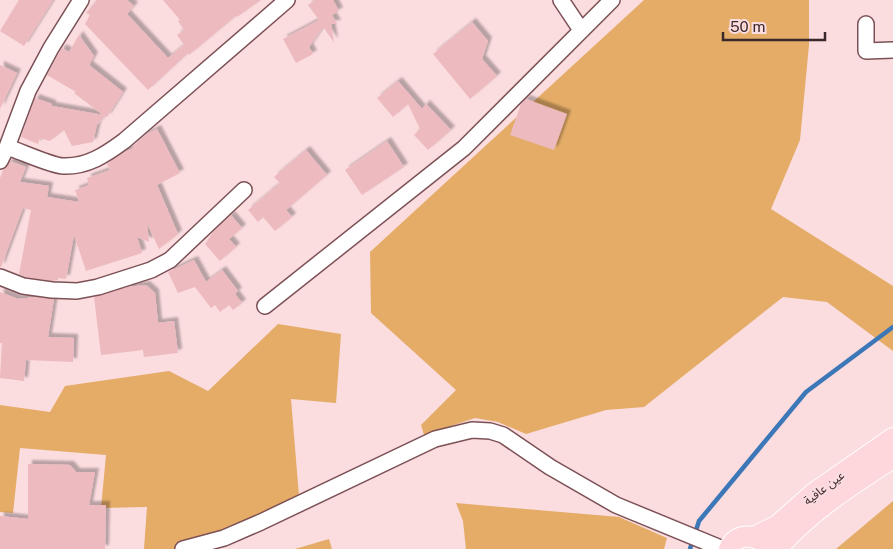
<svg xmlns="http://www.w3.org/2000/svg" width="893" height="549" font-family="'Public Sans','Noto Sans Arabic',sans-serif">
<defs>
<filter id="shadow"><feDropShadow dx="4" dy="-4" stdDeviation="1" flood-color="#0004"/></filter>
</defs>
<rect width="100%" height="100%" fill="#fbdcdf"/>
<!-- green -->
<path fill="#e4ac67" d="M644,0H809V45L800,140L771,209L893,286V351L827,302L783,297L644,407L606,410L526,434L498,422L475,418L424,435L421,425L456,390L371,313L370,252Z
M278,324L341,334L336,403L291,399L299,496L277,511L175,549H144L147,507L101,508L106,455L20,448L13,513L0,512V405L50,412L65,386L169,371L208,391Z
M893,501V549H836Z
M456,503L619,517L667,538L664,549H466L463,521Z
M329,539L332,549H295Z"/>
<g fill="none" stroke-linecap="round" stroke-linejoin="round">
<!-- stream -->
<path stroke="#3c77b7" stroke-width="4.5" d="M690,549L699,521L806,392L893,327"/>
</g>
<!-- building -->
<path fill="#edbac0" filter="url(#shadow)" d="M19,0H53L24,46L0,31Z
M97,0H127L134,6L127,14L168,58L184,45L177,35L184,30L178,21L180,20L163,0H261L237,17L236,16L189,55L188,53L148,90L85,24L90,15L86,13Z
M315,0H333L339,11L332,15L337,24H331L334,42L323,27L309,47L313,54L296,63L283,39L319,20L308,5Z
M472,22L488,41L482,59L497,76L470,99L433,54Z
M79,35L94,56L89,65L123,92L107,117L105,116L97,125L93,142L72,146L64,130L50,141L40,138L38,144L21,137L35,98L52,104V106L103,115L74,93L76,92L47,75L62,48L69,52Z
M0,65L17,73L0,109Z
M398,81L422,109L426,104L451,130L428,150L414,135L420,129L408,104L393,117L377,98Z
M526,99L567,114L554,150L510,135L521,104Z
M157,129L180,173L157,185L178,234L159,249L147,223L149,242L137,237L142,253L86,271L74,235L66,279L58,278V280L53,281L25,277L19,274L31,210L23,208L1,267H0V178L3,170L10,161L26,167L20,182L49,186L47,197L79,202L75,190L89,185L87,178L110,170L107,164L124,152L134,148L133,146L147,134Z
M387,141L404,167L362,195L345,170Z
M306,150L327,175L286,210L292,217L275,231L263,217L258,222L248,210L280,183L274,177Z
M231,215L242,228L229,239L236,247L220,261L205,244L213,232Z
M194,260L206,282L222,270L238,291L235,294L242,303L233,310L229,305L220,312L215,305L211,308L195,287L178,293L168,272Z
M146,285L155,293L158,323L174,321L178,353L144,357L143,350L101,355L94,297L127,287Z
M0,292L18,299L36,297L54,299L48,337L74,338L73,362L26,360L24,381L0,378L2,343H0Z
M28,464L70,465L76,472H95L89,505H106L105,549H0V516L28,519Z"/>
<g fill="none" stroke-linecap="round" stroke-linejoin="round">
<defs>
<path id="minor" d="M561,0L581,30
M866,24V51L893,50
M7,147C20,151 52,166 63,166C87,167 105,155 124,141L287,0
M0,161L7,147L28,91L51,48L81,0
M0,277L23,286L52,290L77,291L98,287L151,270L170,260L244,190
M265,306L464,148L612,0
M183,549L224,538L261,522L435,439L472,430L490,431L503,435L550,467L616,505L723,549"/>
<path id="major" d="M754,537L778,525L814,493L893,438
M729,549C736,534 752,533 764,543
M777,549C810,511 851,485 893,458"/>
</defs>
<!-- minor casing -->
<use href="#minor" stroke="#7c5156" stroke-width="18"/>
<!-- major casing -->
<use href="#major" stroke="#fff" stroke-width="22"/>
<!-- minor -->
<use href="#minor" stroke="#fff" stroke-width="15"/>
<!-- major -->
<use href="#major" stroke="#fed7dc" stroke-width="20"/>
</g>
<g text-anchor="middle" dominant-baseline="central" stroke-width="4.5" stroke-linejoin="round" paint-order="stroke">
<!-- street labels -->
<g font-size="12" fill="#3b282a" stroke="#fbdcdf">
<text transform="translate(824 488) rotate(-37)">عين عافية</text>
</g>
</g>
<!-- scale -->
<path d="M723 32v8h102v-8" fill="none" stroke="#3b282a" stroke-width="2.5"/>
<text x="730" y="32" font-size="15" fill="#3b282a" stroke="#fbdcdf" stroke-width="4" paint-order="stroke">50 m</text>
</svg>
